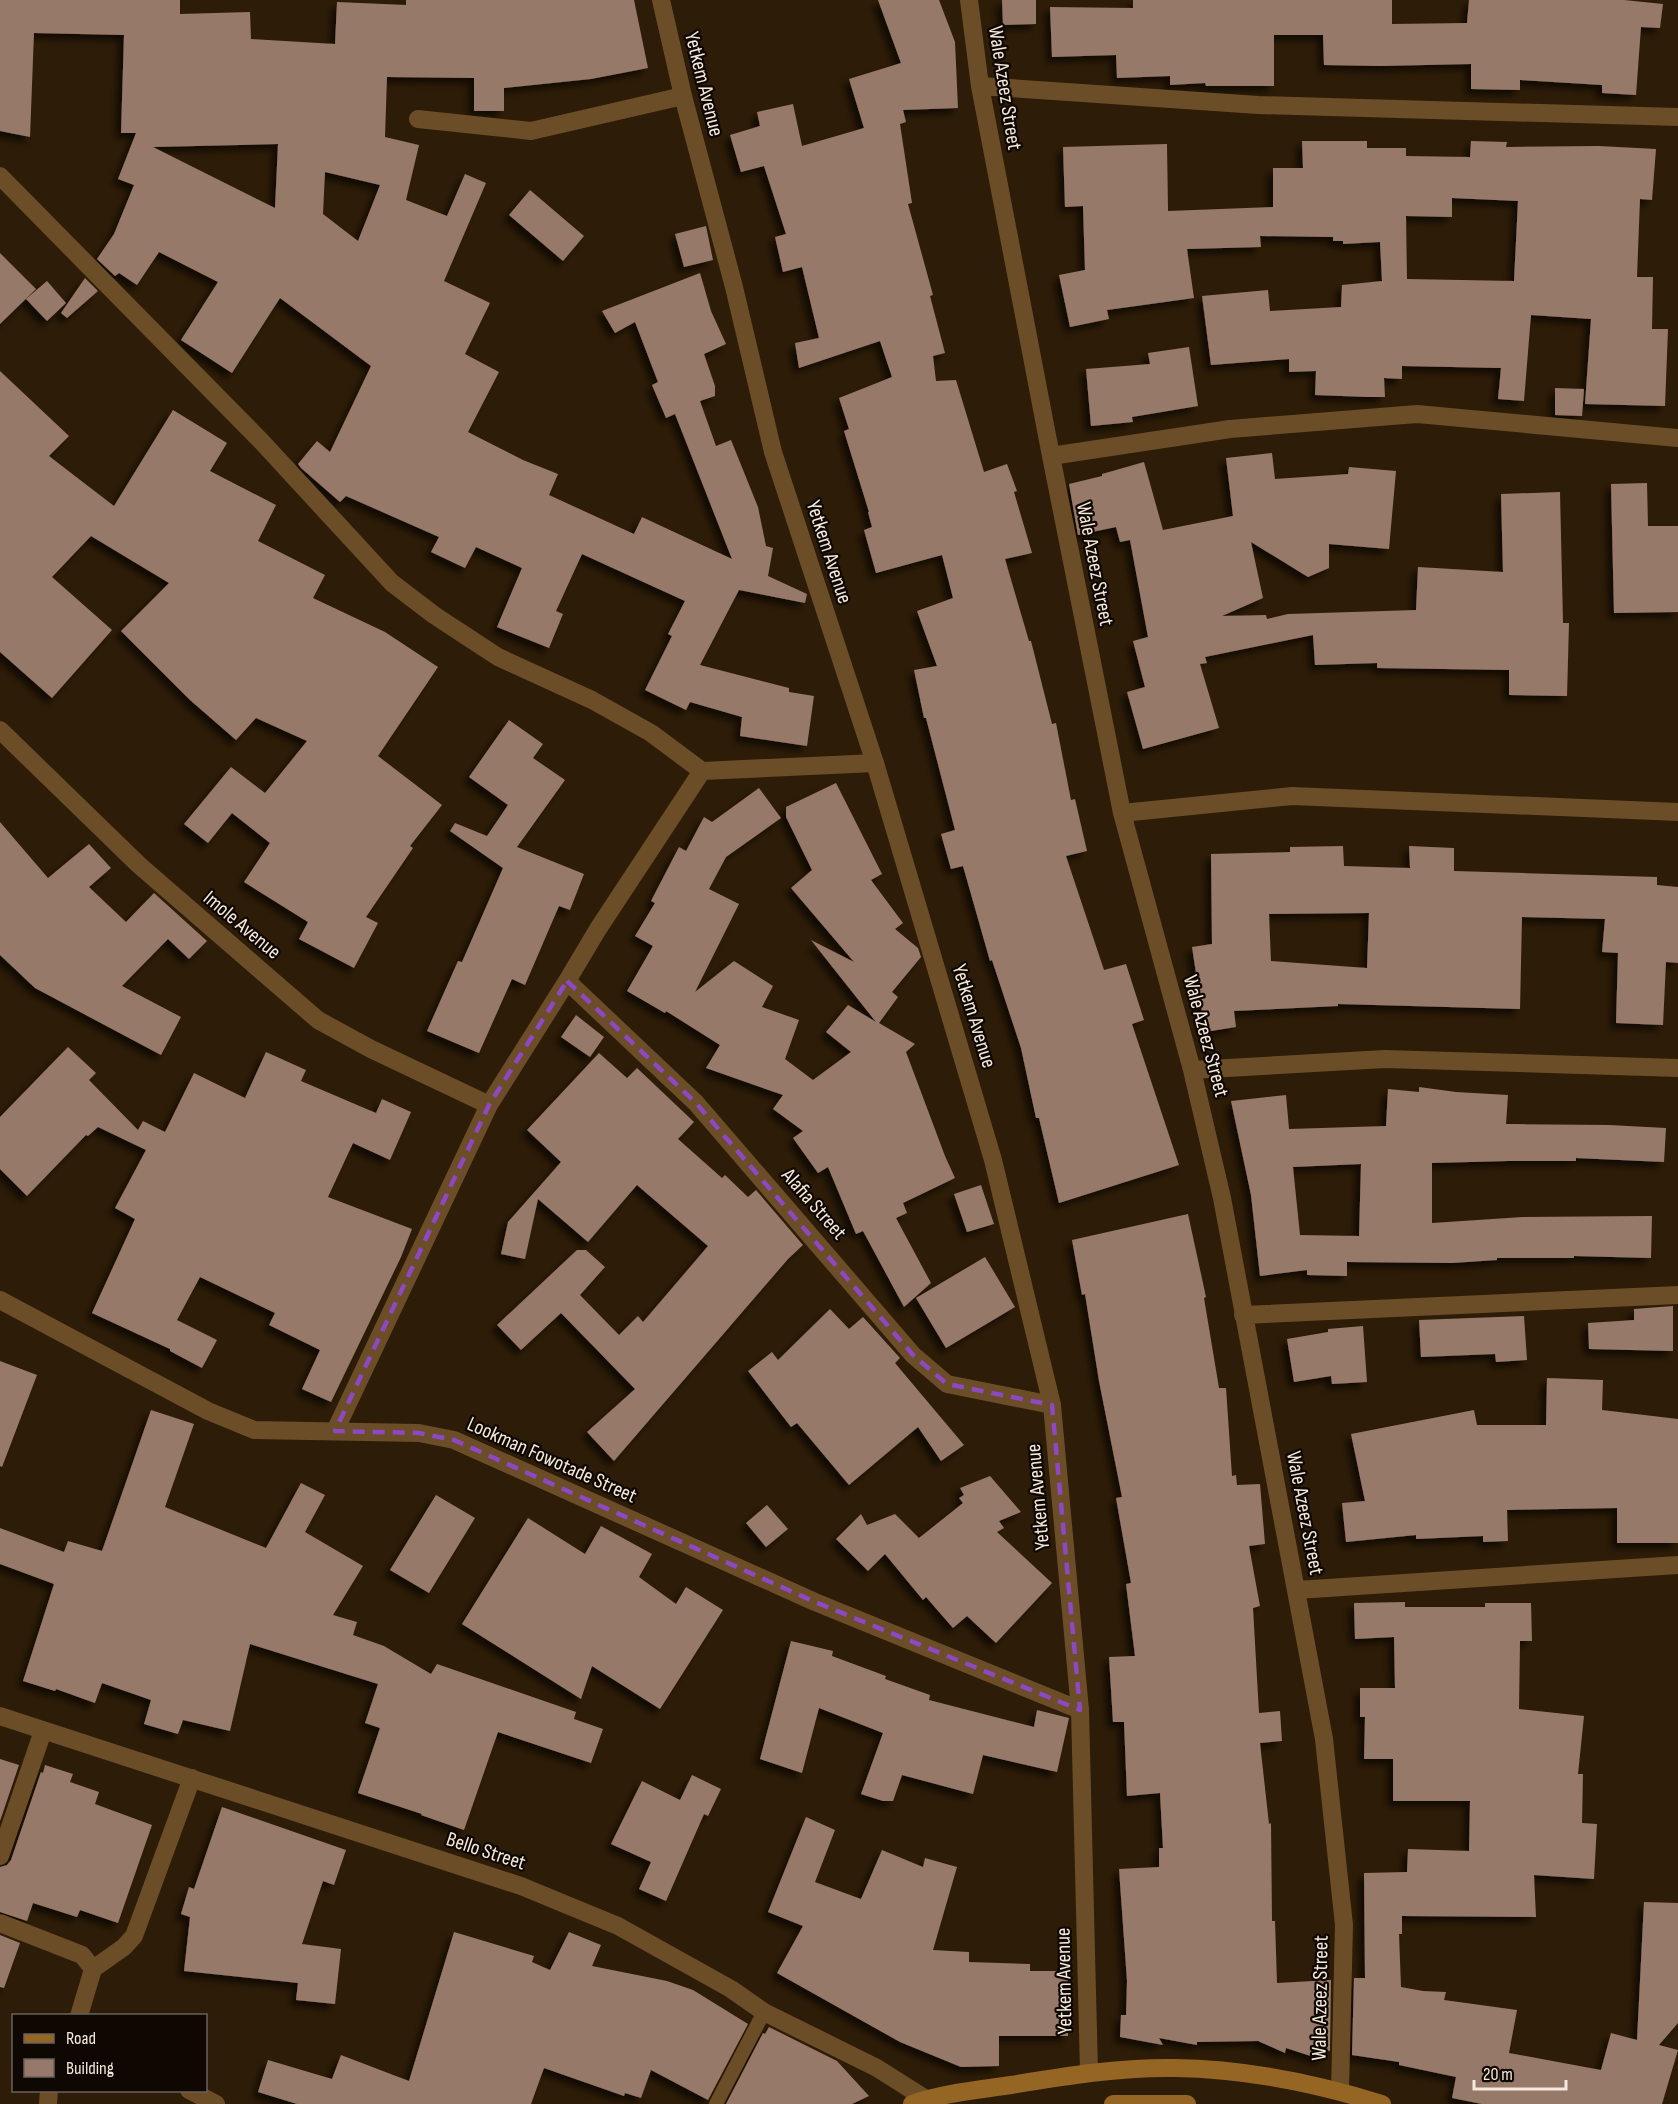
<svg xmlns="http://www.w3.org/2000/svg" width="1678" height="2104" font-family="'Sofia Sans Condensed',sans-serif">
<defs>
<filter id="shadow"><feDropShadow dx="-5.5" dy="5.5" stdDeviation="3" flood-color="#0009"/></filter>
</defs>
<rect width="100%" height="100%" fill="#2d1c07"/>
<!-- building -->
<path fill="#97796b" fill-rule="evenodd" filter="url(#shadow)" d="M0,0H180V14L250,12L251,39L335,44L337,2L406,5V0H634L648,68L591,79L504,88V111H474V78L387,77L385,137L419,145L406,200L447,216L465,174L486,183L444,281L490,303L465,354L499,372L468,432L523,460L558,474L549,495L634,534L642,517L732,559L675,414L666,418L652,385L658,382L635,322L615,333L602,311L700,273L711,311L726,344L704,354L715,386V396L700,401L716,446L731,440L758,507L766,546L773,548L768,576L807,594L805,603L739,590L700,665L789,688V692L814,696L807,746L740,736L742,717L690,702L686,710L645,690L672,636L668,634L685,601L582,554L556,611L563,614L549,648L497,627L522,568L476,547L465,568L431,552L439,537L346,496L340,502L301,468L298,464L317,441L330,452L371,366L280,298L232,373L181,340L218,282L159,252L137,285L119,273L115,276L97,259L114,234L134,185L118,179L136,133H121L124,35L34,33L30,137L0,131ZM278,144L275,208L153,147ZM325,172L380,185L358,241L323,214Z
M878,0H939L955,42L958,108L903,110L906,122L900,124L912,203L908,204L933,295L930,296L945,353L933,356L936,381L956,380L984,472L1007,464L1017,491L1014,492L1032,553L1005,559L1029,641H1031L1052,724L1056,723L1071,800L1075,799L1087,851L1066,856L1104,970L1126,964L1144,1020L1132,1024L1179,1165L1059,1203L1039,1118H1036L1021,1048L992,960L990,961L963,866L951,869L941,834L955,830L926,718H924L914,670L937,666L917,611L953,598L942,555L876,573L864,530L872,527L868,512H869L844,431L849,429L839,398L892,377L880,341L799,368L795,343L819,338L802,267L783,272L775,237L786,234L764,166L741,172L730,135L760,126L757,112L793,104L802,146L864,128L849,79L901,63Z
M1002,0H1036V24L1003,25Z
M1133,0H1392V24L1467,23L1469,0H1624L1663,4L1660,28L1641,27L1636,95L1602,93V85L1520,80V90L1471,89V64L1380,66L1324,65L1323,35H1274V86H1206L1205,83L1170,85V76L1117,78L1116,55L1052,57L1050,7L1133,8Z
M1302,141H1367V148H1406V156L1470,157L1471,141L1507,142L1506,147L1599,146L1656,149L1652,200L1640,199L1637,277H1653L1652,329H1668L1665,406L1585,404L1591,319L1531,315L1524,401L1498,399L1501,368L1402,366V379L1384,378L1385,397H1368L1315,395L1316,371L1289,372V359L1211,365L1202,296L1268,290L1270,311L1341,307L1342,285L1382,281L1380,242L1343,244V241H1333V237L1260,236L1261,247L1187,249L1194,298L1107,310L1109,319L1070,327L1059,275L1085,270L1083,206L1065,207L1063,147L1167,144L1168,211L1273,207V168H1303ZM1452,198L1518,201L1514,281L1407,279L1406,216L1452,217Z
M530,190L584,236L563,261L509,215Z
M706,226L713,260L684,267L675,234Z
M0,253L36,289L0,324Z
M85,278L98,291L67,318L61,313Z
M47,281L66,303L47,321L26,299Z
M1189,347L1198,406L1132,417L1133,422L1091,426L1086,369L1150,364L1148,353Z
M0,371L69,436L49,456L114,506L173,410L227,443L210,471L276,505L258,541L325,575L313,598L385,632L438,667L378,756L442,805L410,846L413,848L366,917L378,923L354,968L299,939L308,922L244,882L270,843L232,813L208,843L184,824L231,767L265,793L307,741L256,718L236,740L190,700L121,631L169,583L91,536L52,577L112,630L52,698L0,652Z
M1555,388L1584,389L1582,416L1555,415Z
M1272,453L1275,479L1348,474L1349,467L1396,471L1389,549L1329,544V568L1308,577L1251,542L1263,598L1222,616L1266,615L1267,619L1288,614L1416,610L1418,567L1503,572L1501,494L1560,492L1563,623H1569L1567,696L1509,695V670L1377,668V663L1315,665L1313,635L1205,657L1207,663L1200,664L1219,728L1143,749L1127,692L1145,687L1133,641L1148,637L1130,540L1120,542L1116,527L1078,535L1069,484L1102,476V474L1144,462L1163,530L1233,516L1226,458Z
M1647,483L1648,526H1678V612L1614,613L1611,484Z
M509,720L543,744L533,758L565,780L517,847L584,874L570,910L559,906L525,985L512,979L479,1053L427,1031L458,961L462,962L503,868L450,831L455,823L487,836L508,805L469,777Z
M836,783L882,874L871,880L903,923L895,929L918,948L921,957L892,992L898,997L879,1023L915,1044L906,1052L945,1156L955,1178L903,1203L907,1213L896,1218L931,1283L904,1307L863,1231L856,1234L828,1167L818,1173L793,1138L803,1131L773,1109L783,1095L706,1068L720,1045L666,1011L665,1013L627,991L653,946L635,936L655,903L651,901L679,847L686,851L704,817L712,822L759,788L781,818L726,857L709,889L739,904L695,992L734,961L773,986L762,1007L799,1020L785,1059L813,1080L851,1052L826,1032L848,1005L876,1022L811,940L854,962L791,888L812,870L786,817V807Z
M0,822L48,878L89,844L111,868L89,887L126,922L154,893L207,941L189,959L168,939L122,986L181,1017L161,1055L35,988L0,955Z
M1343,846L1344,866L1410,868L1409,846L1454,848V871L1657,877V885L1678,887V963L1666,962L1663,1025L1616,1023L1618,953L1602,952L1605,919L1522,917L1520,1009L1338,1004V1006L1234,1011L1236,1027L1205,1032L1192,947L1212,944L1211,854L1290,852V847ZM1369,913L1367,968L1271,961L1269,914Z
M576,1015L604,1037L590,1057L561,1037Z
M68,1047L96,1073L89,1080L138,1130L143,1121L165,1132L194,1073L245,1098L266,1052L306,1070L301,1081L376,1113L382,1099L411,1112L390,1160L353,1143L328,1197L412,1229L401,1257L331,1402L302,1389L320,1350L269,1325L275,1313L200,1277L177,1320L217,1340L202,1368L170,1351V1349L92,1313L135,1219L115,1208L146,1150L98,1127L88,1136L86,1135L27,1196L0,1169V1117Z
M599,1053L627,1078L637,1068L694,1122L678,1139L722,1178L725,1175L748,1197L756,1190L803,1245L788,1259L614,1461L587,1432L635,1389L561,1313L521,1350L497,1325L577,1250H586L605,1267L580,1295L619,1335L638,1316L643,1322L708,1246L637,1185L588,1242L538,1199L525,1259L501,1254L508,1222L561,1162L527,1130Z
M1419,1087L1456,1092L1508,1095L1506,1124L1609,1125L1666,1128L1664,1162L1576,1158V1161H1508L1432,1163V1223L1523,1217L1652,1216L1651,1258L1574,1256V1258H1497V1260L1452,1263L1347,1262V1276L1307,1275V1270L1260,1276L1251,1195L1231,1101L1286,1095L1289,1129L1386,1126L1388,1089L1419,1092ZM1361,1164L1359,1236L1300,1235L1293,1167Z
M981,1185L994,1224L967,1232L954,1194Z
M1188,1214L1206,1297L1204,1298L1219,1388H1226L1232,1476L1236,1475L1237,1485L1260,1484L1265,1544L1249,1546L1260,1606L1253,1608L1259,1713L1280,1711L1282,1741L1260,1743L1269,1824L1271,1823L1272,1921H1275L1277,1983L1331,1980L1330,2051L1324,2050L1323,2060L1286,2048L1285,2053L1258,2041L1197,2042V2045L1159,2038L1163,2045L1120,2037L1121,2015H1126L1127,1981L1119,1869L1159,1867V1848H1163L1160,1793L1127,1796L1124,1722H1113L1109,1657L1135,1656L1126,1584L1131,1583L1116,1498L1122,1497L1099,1381L1085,1294L1082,1295L1072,1240Z
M985,1257L1015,1307L946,1348L916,1298Z
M1673,1306V1351L1589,1349L1588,1323L1634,1320V1309Z
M830,1309L849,1329L863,1317L900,1358L895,1363L964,1445L941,1461L918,1427L849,1485L797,1423L791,1427L748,1371L772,1352L778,1360Z
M1524,1316L1527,1360L1496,1362L1495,1354L1421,1357L1419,1320Z
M1363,1326L1367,1382L1332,1384L1331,1376L1294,1382L1287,1339L1328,1332V1329Z
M0,1361L37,1375L2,1467L0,1466Z
M1547,1378L1603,1380L1602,1410L1678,1419V1543H1617V1508L1507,1510L1508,1541L1483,1542V1536L1416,1539V1535L1346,1542L1342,1503L1365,1501L1351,1434L1474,1410L1477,1425H1546Z
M151,1410L194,1424L165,1507L266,1548L301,1483L325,1495L305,1532L363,1566L333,1615L357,1622L353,1635L384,1646L431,1674L437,1664L576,1712L574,1719L603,1729L591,1763L498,1732L464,1830L421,1815L422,1814L358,1793L380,1728L365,1723L378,1684L250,1644L230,1731L183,1720L178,1734L144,1724L151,1700L102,1683L95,1703L56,1689L55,1691L23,1681L54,1584L0,1564V1528L64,1552L68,1541L102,1551Z
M990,1476L1021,1512L999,1521L1004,1528L997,1532L1052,1583L996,1643L967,1616L953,1628L926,1597L923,1600L885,1554L868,1571L836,1539L861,1514L867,1525L895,1514L919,1538L963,1503L959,1498L964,1495L960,1488Z
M436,1495L475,1518L429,1593L390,1570Z
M767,1505L788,1529L766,1547L746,1523Z
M528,1518L585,1554L601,1526L652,1554L639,1577L676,1604L686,1587L723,1610L660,1709L592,1666L581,1699L462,1624Z
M1405,1602V1607H1485V1603H1531L1532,1641H1520L1519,1709L1584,1716L1578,1774H1583L1582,1823L1597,1824L1594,1879L1534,1875L1536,1917L1402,1916V1934H1399L1401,1987L1423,1991L1446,1992L1444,2000L1517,2010L1509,2053L1601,2070L1611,2033L1637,2040L1644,1902L1678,1903V2023L1659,2045L1678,2050L1662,2104H1482L1452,2098L1456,2077L1399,2065V2062L1352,2055L1354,1978H1365L1364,1873L1407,1872L1408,1849L1469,1851L1470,1801H1393V1759H1364L1365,1717H1360V1688H1395L1394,1637L1355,1639L1354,1603Z
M791,1641L833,1651L832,1656L886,1676L885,1679L930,1695L929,1700L1034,1727L1037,1710L1069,1718L1057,1772L983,1755L973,1794L902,1775L893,1801H883L861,1794L883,1733L819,1708L802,1773L760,1759Z
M0,1759L19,1765L0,1821Z
M45,1765L73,1774L70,1782L99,1792L95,1804L152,1825L118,1923L80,1910L77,1917L33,1903L27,1921L0,1912V1867L7,1865L11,1860L41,1772L43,1773Z
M692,1775L721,1789L708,1816L704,1814L666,1901L639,1889L651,1862L611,1844L642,1781L680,1800Z
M222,1807L346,1850L334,1885L323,1881L302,1944L341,1949L335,2004L296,2000L298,1983L184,1971L190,1917L181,1914L189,1887L194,1889Z
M806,1817L835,1830L815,1882L861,1899L882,1850L923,1867L925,1858L957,1867L933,1950L969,1952V1962L1030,1964V1971H1068V2036H999V2066L961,2067L900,2042L777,1973L803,1926L768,1912Z
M454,1932L534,1956L532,1962L550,1970L569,1932L601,1945L592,1966L667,1981L693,1990L748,2024L708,2100L651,2070L641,2098L625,2093L624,2096L544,2068L531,2104H297L258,2092L268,2060L332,2079L341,2055L409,2081Z
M0,1935L20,1943L4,1988L0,1987Z
M769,2027L837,2061L869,2096L852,2104H726L763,2033L765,2034Z"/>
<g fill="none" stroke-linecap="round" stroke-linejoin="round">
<!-- service -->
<path stroke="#6b4d27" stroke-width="14" d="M716,2104L764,2012"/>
<!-- minor -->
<path stroke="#6b4d27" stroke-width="18" d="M969,0L980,86L1051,456L1122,813L1192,1070L1222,1198L1324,1739L1344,1925L1340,2091
M980,86L1258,105L1678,117
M418,119L531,131L683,96
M0,176L262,442L392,583L434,615L498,657L592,700L651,733L702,771
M1051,456L1230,429L1417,414L1678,438
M0,730L139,865L318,1020L371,1049L489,1105
M1122,813L1292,796L1678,812
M567,981L696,1103L913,1355L947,1384L1052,1405
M1192,1070L1385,1059L1678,1068
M0,1300L208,1411L254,1430L419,1433L454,1440L815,1602L1080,1710
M1243,1315L1678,1295
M335,1431L489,1105L567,981L598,929L702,771L875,763
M1297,1590L1678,1565
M0,1716L521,1886L618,1926L731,1989L764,2012L877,2068L926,2099
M0,1856L43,1731
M0,1923L82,1955L93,1969L79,2016
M93,1969L124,1947L134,1936L192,1778
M189,2090L216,2104
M48,2104L49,2090"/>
<!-- tertiary -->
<path stroke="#6b4d27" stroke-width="18" d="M661,0L683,96L734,287L773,452L875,763L993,1160L1052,1405L1080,1710L1089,2072"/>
<!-- secondary -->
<path stroke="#956524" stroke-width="18" d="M912,2104C943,2093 978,2090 1011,2085C1065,2076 1120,2067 1175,2068C1245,2069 1315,2083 1382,2104
M1113,2104H1187"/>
</g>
<!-- marked area -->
<path fill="none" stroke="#8d48c4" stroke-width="4.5" stroke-dasharray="12 8" stroke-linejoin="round" d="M567,981L696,1103L913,1355L947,1384L1052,1405L1080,1710L815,1602L454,1440L419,1433L335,1431L489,1105Z"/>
<g text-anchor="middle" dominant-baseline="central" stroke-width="4.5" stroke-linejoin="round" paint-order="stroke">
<!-- street labels -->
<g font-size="21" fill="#f5e9dd" stroke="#0f0802">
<text transform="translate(704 84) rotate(76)">Yetkem Avenue</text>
<text transform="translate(1005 88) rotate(81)">Wale Azeez Street</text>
<text transform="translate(829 552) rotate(72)">Yetkem Avenue</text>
<text transform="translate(1095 564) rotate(79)">Wale Azeez Street</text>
<text transform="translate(242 925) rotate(40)">Imole Avenue</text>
<text transform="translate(974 1016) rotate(73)">Yetkem Avenue</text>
<text transform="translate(1206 1036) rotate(75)">Wale Azeez Street</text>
<text transform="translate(814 1204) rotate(49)">Alafia Street</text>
<text transform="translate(552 1460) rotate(24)">Lookman Fowotade Street</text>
<text transform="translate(1038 1497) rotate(-95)">Yetkem Avenue</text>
<text transform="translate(1305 1513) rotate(79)">Wale Azeez Street</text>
<text transform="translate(486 1851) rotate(18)">Bello Street</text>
<text transform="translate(1064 1981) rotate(-91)">Yetkem Avenue</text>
<text transform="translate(1320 1998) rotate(-89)">Wale Azeez Street</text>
</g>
</g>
<!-- legend -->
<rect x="12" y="2014" width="195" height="78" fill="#0f0802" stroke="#6b625a" stroke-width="1.5"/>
<rect x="24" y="2034" width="30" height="9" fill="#956524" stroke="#6b625a" stroke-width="1.5"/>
<text x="66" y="2044" font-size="18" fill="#f5e9dd">Road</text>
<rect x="24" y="2059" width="30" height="18" fill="#97796b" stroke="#6b625a" stroke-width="1.5"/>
<text x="66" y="2074" font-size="18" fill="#f5e9dd">Building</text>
<!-- scale -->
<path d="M1474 2080v9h92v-9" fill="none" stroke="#f5e9dd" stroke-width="3"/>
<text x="1483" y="2080" font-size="18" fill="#f5e9dd" stroke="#0f0802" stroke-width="4.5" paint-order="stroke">20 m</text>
</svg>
